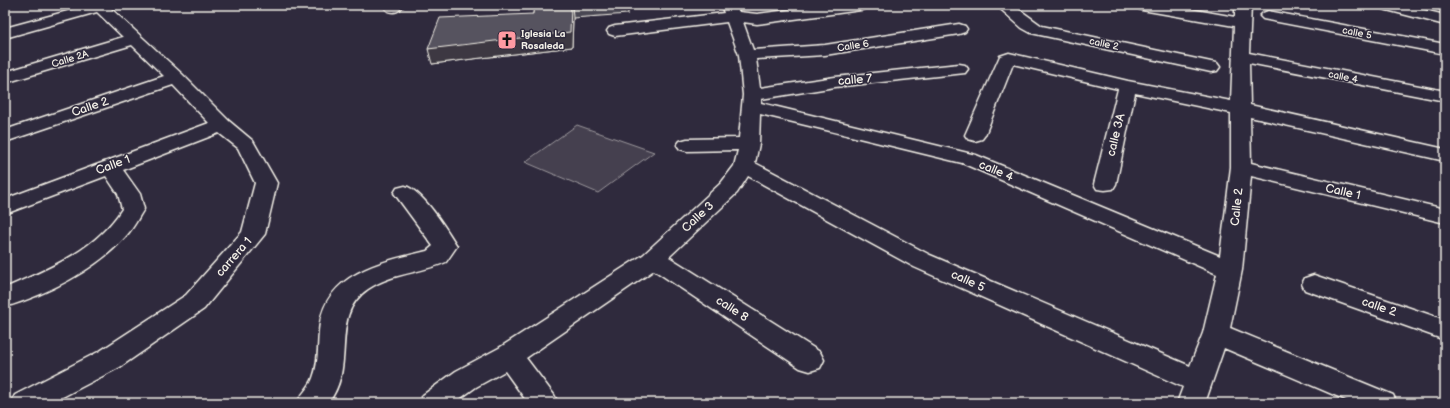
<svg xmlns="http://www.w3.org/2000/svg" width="1450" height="408" font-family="'Balsamiq Sans',sans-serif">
<rect width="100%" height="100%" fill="#2f2a3d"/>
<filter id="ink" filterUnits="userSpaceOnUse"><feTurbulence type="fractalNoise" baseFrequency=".025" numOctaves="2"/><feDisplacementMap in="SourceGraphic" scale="8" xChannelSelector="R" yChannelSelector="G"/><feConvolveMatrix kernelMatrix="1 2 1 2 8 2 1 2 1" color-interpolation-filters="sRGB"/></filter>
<g filter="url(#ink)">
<!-- green -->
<path fill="#454050" stroke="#9c989c" d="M577,125L654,152L598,193L525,162Z"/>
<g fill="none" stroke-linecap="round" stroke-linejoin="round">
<defs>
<path id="minor" d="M90,5H107L182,74L229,121L253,141L277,183L265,234L204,309L120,367L51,403H11L15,395L100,351L186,295L242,232L255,183L238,148L219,133L123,170L140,194L144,209C138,218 133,229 125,237C97,269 46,295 5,307V288C49,269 95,251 122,209L118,194L106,176L5,214V199L209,123L173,85L5,142V130L164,76L132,45L5,83V72L123,37L97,12L5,38V28Z
M387,5H404C399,12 395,13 388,11L385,8Z
M721,5H737L739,12L757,14L827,5H869L866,8L861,10L757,24L743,22L753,50L825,45L959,24L965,26L967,29L965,32L959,34L825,55L756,59L760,88L835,77L959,64L965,65L968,69L965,73L835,87L761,99V103L976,155L1220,256L1231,167V113L1135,93L1116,184L1113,189L1105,190L1097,189L1094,184L1118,89L1013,64L985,135L982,139L975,141L968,139L965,135L1000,56L1009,53L1128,81L1231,101L1234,26L1142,10L1137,8L1134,5H1168L1235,17V5H1251L1249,53L1445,91V101L1249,63L1250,105L1445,149V161L1250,117L1251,163L1445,209V223L1251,176L1242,270L1230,328L1393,395L1397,403H1353L1224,348L1205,403H1177L1183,387L914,267L748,176L737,193L669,257L820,352L824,360L820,368L810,371L800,368L654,270L526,358L554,395L558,403H528L505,371L476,387L454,403H419L423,395L456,371L499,348L643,255L721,183L734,166L738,150L687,151L680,149L677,145L680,141L687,139L739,138L743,95L739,55L727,22L615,36L609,34L607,31L609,28L615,26L724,13ZM760,114L962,163L1217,274L1203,333L1190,366L930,255L755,163L759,144Z
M996,5H1013L1042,26L1211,62L1217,63L1220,67L1217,71L1211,72L1031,33L1022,28Z
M1376,5H1403L1445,15V25L1379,8Z
M1268,11L1445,44V54L1263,19L1260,16L1263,13Z
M405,186C423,191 447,230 457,246L446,262C421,273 392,273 368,289C328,316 358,366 328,403H297C301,394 310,387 313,378C320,360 317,341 320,323C328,272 385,261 427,251L433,246L394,193L397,188Z
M1314,275L1445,320V340L1305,290L1302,284L1305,278Z"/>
</defs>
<!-- minor casing -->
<use href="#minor" stroke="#f4f1e8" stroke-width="3"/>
<!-- minor -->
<use href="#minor" fill="#2f2a3d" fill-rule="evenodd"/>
</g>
<!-- wall -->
<path fill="#4a4752" stroke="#f4f1e8" d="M534,5H628V14L573,18L572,47L432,64L533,14Z"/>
<!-- shaded-wall -->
<path fill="#3c3942" stroke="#f4f1e8" d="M572,5L573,18L572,47L432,64L428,49Z"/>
<!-- building -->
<path fill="#56525f" stroke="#f4f1e8" d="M534,5H571L570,32L428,49L440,18L533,14Z"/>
</g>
<!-- icons -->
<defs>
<symbol id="church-square" viewBox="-11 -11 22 22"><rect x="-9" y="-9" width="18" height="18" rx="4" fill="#ff9aa2" stroke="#2f2a3d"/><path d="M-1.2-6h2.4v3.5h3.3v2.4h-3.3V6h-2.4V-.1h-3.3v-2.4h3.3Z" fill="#111"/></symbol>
</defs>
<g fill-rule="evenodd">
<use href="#church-square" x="496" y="29" width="22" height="22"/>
</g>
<g text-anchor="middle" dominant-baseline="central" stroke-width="3" stroke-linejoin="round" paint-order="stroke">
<!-- far-street labels -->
<g font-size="10" fill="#f4f1e8" stroke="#2f2a3d">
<text transform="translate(1357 33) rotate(11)">calle 5</text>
<text transform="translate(1104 44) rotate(12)">calle 2</text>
<text transform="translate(853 46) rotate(-9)">Calle 6</text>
<text transform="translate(70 59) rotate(-17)">Calle 2A</text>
<text transform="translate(1343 77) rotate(11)">calle 4</text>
</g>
<!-- far-poi labels -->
<g font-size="10" font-weight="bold" fill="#f4f1e8" stroke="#2f2a3d" text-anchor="start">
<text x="521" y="34">Iglesia La<tspan x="521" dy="12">Rosaleda</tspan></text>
</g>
<!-- street labels -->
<g font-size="12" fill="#f4f1e8" stroke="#2f2a3d">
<text transform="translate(855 80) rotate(-5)">calle 7</text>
<text transform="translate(90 107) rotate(-19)">Calle 2</text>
<text transform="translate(1116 135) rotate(-76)">calle 3A</text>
<text transform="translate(113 165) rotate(-20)">Calle 1</text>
<text transform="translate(996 171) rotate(23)">calle 4</text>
<text transform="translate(1343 192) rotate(13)">Calle 1</text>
<text transform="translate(1237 207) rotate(-84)">Calle 2</text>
<text transform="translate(698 217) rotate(-43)">Calle 3</text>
<text transform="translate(234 257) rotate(-49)">carrera 1</text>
<text transform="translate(968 281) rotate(24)">calle 5</text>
<text transform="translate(1379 307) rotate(19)">calle 2</text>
<text transform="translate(732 309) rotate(33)">calle 8</text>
</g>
</g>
<!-- margin -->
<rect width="1450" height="408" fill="none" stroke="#2f2a3d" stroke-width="20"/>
<rect x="10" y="10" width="1430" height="388" fill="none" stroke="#f4f1e8" stroke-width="1.5" filter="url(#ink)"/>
</svg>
